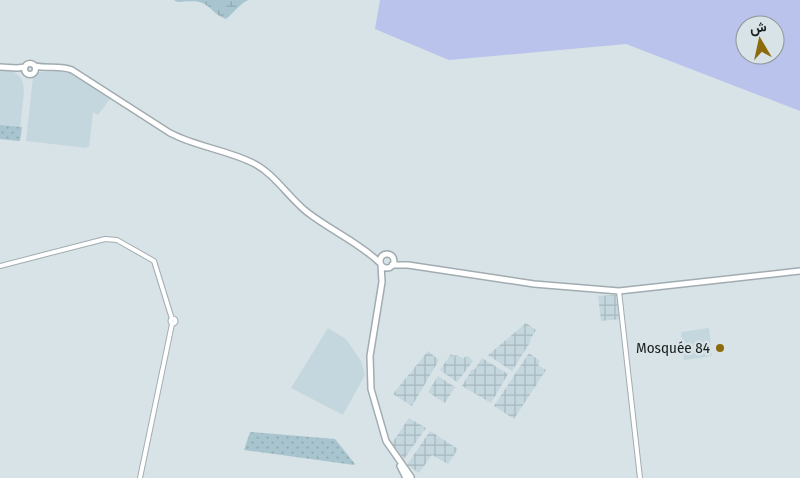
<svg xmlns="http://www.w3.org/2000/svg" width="800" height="478" font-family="'Fira Sans Condensed',Vazirmatn,sans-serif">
<defs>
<pattern id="industrial-grid" width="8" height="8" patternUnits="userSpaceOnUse" patternTransform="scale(1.25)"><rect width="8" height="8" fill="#c4d7de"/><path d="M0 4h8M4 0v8" fill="none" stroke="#a8b8be"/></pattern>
<pattern id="wetland-marsh" width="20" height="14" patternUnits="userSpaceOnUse" patternTransform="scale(1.25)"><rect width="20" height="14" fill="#a8c5cf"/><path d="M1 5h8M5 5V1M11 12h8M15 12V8" fill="none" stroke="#90a9b1"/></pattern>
<pattern id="park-dots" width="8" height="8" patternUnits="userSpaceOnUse" patternTransform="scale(1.25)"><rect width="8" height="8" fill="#a8c5cf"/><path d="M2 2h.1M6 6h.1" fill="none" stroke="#90a9b1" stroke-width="1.8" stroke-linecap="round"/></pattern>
</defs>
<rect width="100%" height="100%" fill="#d8e3e7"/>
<!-- built -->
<path fill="#c4d7de" d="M0,69L12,70L20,77L23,83L24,91L19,141L0,139Z
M63,71L70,73L110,99L98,115L93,112L89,147H87V148L26,141L33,77L39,72Z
M328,328L346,339L361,361L365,375L343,415L291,388Z
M709,328L712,356L684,360L681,332Z"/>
<!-- industrial -->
<path fill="url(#industrial-grid)" d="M619,295L622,319L601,321L598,296Z
M526,323L536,330L530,340L531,341L512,371L488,355Z
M428,351L439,360L412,406L393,394Z
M529,353L540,361L538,365L546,370L514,419L494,406Z
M451,354L454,356L456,355L463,358L468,356L473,361L457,382L440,370Z
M482,358L508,374L491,403L462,386L472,369L474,370Z
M438,376L455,387L445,403L428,392Z
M409,418L426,428L404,459L392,443Z
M430,431L458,449L448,464L432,455L419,473L407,465Z"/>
<!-- wetland -->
<path fill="url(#wetland-marsh)" d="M174,0H249C242,1 233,14 226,19C214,15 211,6 202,3C195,0 184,2 177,2Z"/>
<!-- park -->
<path fill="url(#park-dots)" d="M0,125L22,127L20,141L0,139Z
M250,432L335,439L355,464L354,465L244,450Z"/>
<!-- water -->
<path fill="#b9c3eb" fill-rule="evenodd" d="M380,0H800V111L626,44L449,60L375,29ZM745,25H775V55H745Z"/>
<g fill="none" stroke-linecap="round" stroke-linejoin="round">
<defs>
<path id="minor" d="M0,266L105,239L117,240L154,261L172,319
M619,291L640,478
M170.5 321a2.5 2.5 0 1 1 5 0a2.5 2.5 0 1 1-5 0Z
M140,478L172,324"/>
<path id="major" d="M24.5 69a5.5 5.5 0 1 1 11 0a5.5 5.5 0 1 1-11 0Z
M35,66C48,69 60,65 72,70L170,133C197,147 227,150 253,163C275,174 288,197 307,212C330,230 358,242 379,262
M0,67L17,68L25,67
M380 261a7 7 0 1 1 14 0a7 7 0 1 1-14 0Z
M381,265L382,282L370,356L371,389L386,441L411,477
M392,265H408L534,284L619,291L800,271
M400,466L406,478"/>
</defs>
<!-- minor casing -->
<use href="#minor" stroke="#a1acb0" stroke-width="6"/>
<!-- major casing -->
<use href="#major" stroke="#a1acb0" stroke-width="8"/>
<!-- minor -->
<use href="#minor" stroke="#fff" stroke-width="4"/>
<!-- major -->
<use href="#major" stroke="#fff" stroke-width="5"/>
</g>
<!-- markers -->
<circle fill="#8d6b0d" stroke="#d8e3e7" stroke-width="2" cx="720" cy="348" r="5"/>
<g text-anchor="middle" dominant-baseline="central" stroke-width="5" stroke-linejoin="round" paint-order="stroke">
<!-- poi labels -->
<g font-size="15" fill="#1a1e20" stroke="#d8e3e7" text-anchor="end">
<text x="710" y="348">Mosquée 84</text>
</g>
</g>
<!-- north arrow -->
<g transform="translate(760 40) rotate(351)"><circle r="24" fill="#d8e3e7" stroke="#8c9497"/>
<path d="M0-4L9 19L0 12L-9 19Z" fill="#8d6b0d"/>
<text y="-8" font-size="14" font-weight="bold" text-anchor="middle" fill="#1a1e20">ش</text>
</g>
</svg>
